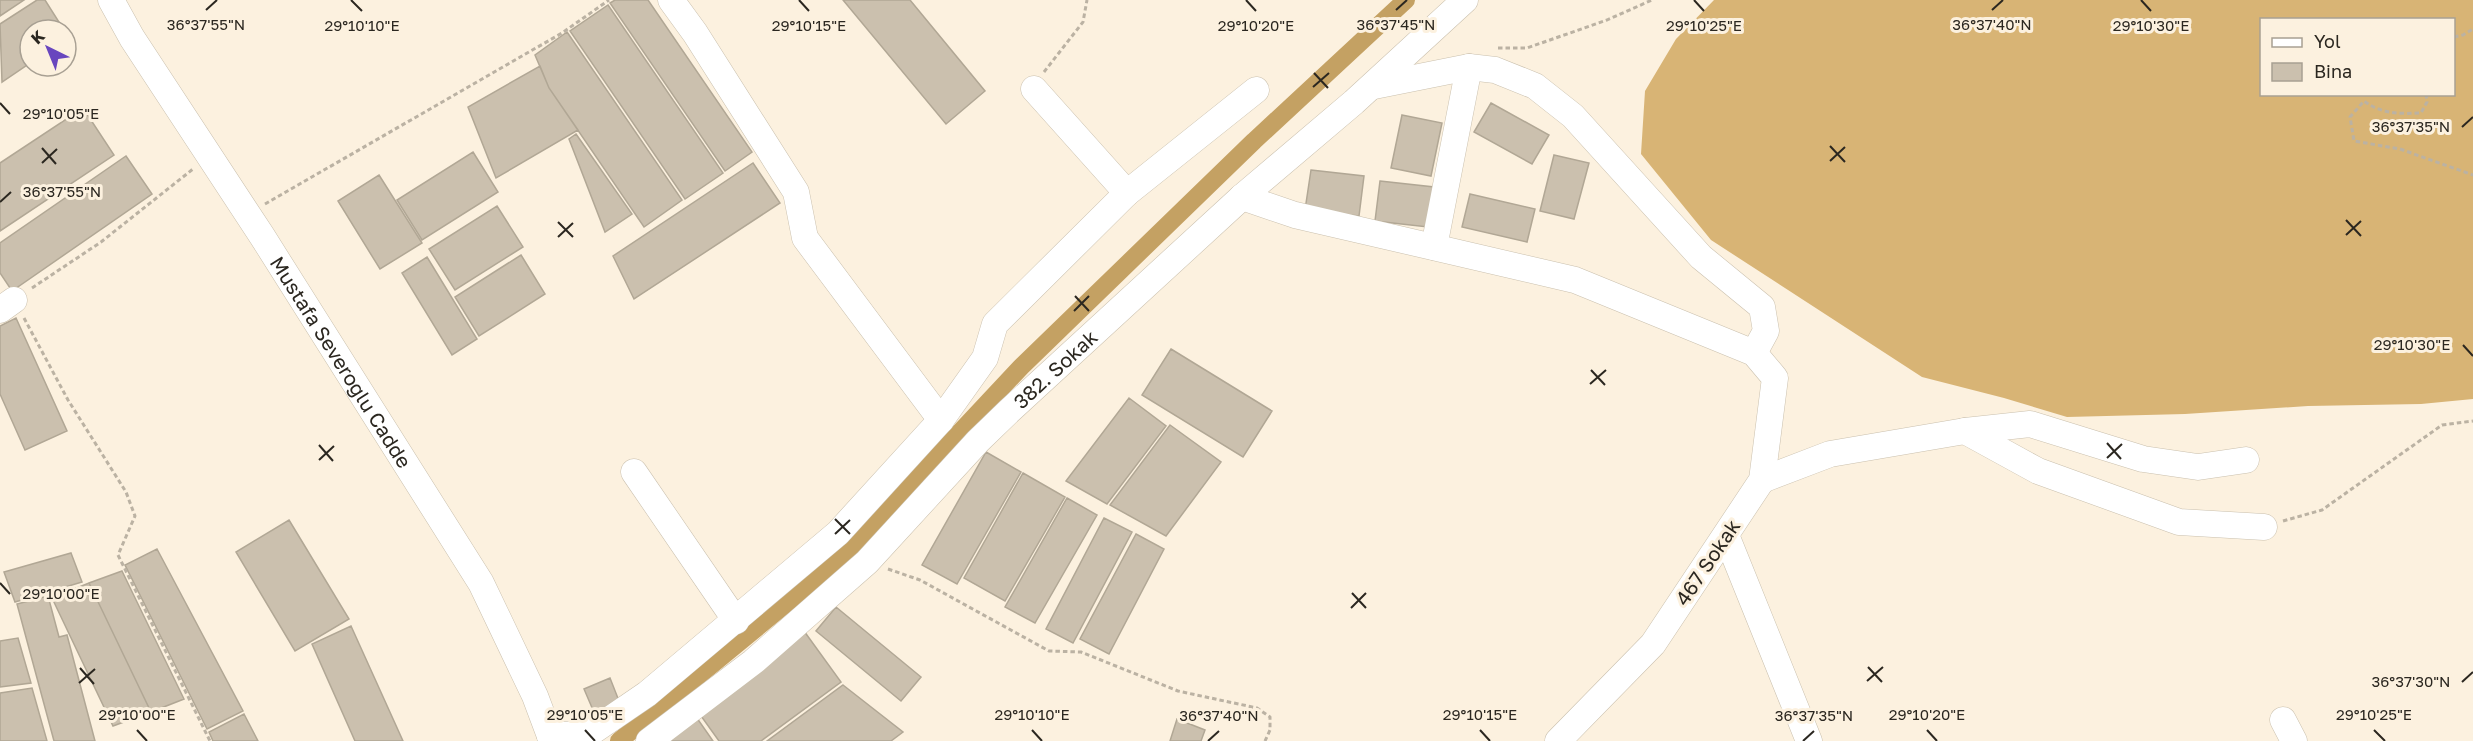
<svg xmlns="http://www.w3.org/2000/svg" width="2473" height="741" font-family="'Golos Text',sans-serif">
<rect width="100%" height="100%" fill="#fcf1df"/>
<!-- forest -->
<path fill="#d8b475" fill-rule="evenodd" d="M1714,0H2473V399L2421,404L2308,406L2185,414L2067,417L2004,398L1922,377L1711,240L1641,154L1645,91L1676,39ZM2262,20H2454V94H2262Z"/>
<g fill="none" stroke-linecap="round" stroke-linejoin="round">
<!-- canal -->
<path stroke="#c4a163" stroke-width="18" d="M619,741L844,556L1021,367L1254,141L1406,0"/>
</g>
<!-- building -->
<path fill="#cbc0ae" stroke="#b1a795" stroke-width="1.5" d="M0,0H24L0,16Z
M37,0H45L64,30H30V63L2,82L0,24Z
M615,0H648L752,152L725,171L610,3Z
M843,0H910L985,91L946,124Z
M608,5L723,173L685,199L570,31Z
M567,32L682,200L644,227L549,88L535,55Z
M540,66L549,88L578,130L496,178L468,107Z
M1491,103L1549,135L1532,164L1474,132Z
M83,108L114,155L0,231V163Z
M1402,115L1442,123L1431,176L1391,168Z
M576,134L632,214L605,232L569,139Z
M473,152L498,192L422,240L397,200Z
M1554,155L1589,163L1574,219L1540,211Z
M126,156L152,194L12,291L0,273V243Z
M753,163L780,203L634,299L613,256Z
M1311,170L1364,176L1359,216L1305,210Z
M379,175L422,243L380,269L338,201Z
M1380,181L1434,187L1428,227L1375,221Z
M1470,194L1535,209L1527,242L1462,227Z
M497,206L523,247L455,290L429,249Z
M521,255L545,294L479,336L455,297Z
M427,257L477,339L452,355L402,273Z
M16,318L67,431L25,450L0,394V326Z
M1171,349L1272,411L1243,457L1142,395Z
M1129,398L1166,426L1107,504L1066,481Z
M1170,425L1221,462L1166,536L1110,505Z
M986,452L1021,472L957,584L922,565Z
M1023,473L1065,497L1005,601L964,578Z
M1067,498L1097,515L1035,623L1005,607Z
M1104,518L1132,532L1073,643L1046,629Z
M289,520L349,619L295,651L236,552Z
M1136,534L1164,549L1109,654L1080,639Z
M157,549L243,711L207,729L125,565Z
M71,553L82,582L15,602L4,572Z
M122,571L184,699L151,712L89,583Z
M89,583L151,712L113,726L52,598Z
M48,596L59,637L67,635L95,741H54L17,604Z
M836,607L921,677L901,701L816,631Z
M351,626L403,741H355L312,644Z
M804,631L841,682L761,741H719L696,709Z
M18,638L31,683L0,687V641Z
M610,678L621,706L596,717L584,689Z
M843,685L903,732L891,741H767Z
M32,688L47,741H0V693Z
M692,711L713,741H652Z
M244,714L258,741H213L209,732Z
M1177,719L1205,730L1201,741H1170Z"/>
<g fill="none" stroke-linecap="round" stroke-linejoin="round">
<defs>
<g id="minor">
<path id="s1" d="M111,0L132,38L262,236L481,583L535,696L550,736"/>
<path d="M671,0L695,33L796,192L805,238L941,420"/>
<path d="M1374,86L1469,67L1495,70L1535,86L1573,116L1701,257L1762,307L1766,331L1754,353"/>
<path d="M1034,89L1127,193"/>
<path d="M1242,197L1295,215L1575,280L1754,353L1775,378L1762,480L1653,644L1558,741"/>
<path d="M1434,247L1469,67"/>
<path d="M0,310L14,300"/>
<path d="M1965,431L2030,424L2143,459L2198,467L2246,460"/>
<path d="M634,472L736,621"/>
<path d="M1762,480L1830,454L1965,431L2038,471L2179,522L2264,527"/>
<path d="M1726,535L1809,741"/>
<path d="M2283,720L2294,741"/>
<path d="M550,736L590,733L647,694L838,533L941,420L985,358L995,324L1127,193L1256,90"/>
<path id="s2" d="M649,741L753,662L867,562L978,441L1009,411L1242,197L1354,102L1465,0"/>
</g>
</defs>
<!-- minor casing -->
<use href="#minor" stroke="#cac0ae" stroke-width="27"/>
<!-- path -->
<path stroke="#bbb2a3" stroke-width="3" stroke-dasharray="4.5 3" stroke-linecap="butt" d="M2454,37L2463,35L2473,29
M1498,48H1527L1607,20L1652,0
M1044,72L1083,22L1087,0
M2426,94L2427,102L2421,113C2400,114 2381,114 2364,101L2350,117L2354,141L2400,149L2473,175
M265,204L562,33L609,0
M32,288L101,242L193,169
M24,318L68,400L126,492L135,516L118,555L210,741
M2283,521L2322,510L2442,425L2473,421
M888,569L920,580L1049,651L1081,652L1178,691L1257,708L1270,717V730L1265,741"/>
<!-- minor -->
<use href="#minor" stroke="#fff" stroke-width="26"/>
</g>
<!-- ticks -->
<path fill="none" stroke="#2b2720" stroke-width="2" d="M351,0L362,11M799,0L809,11M1246,0L1256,11M1694,0L1704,11M2141,0L2151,11M206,10L217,0M1396,10L1407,0M1992,10L2003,0M1314,73L1328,88M1313,87L1329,73M0,103L10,114M2462,127L2473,117M1830,146L1845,162M42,148L56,164M1830,161L1845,147M42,163L57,149M0,202L11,192M2346,220L2361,236M558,222L573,237M2346,235L2361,221M558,237L573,223M1075,296L1089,311M1074,311L1089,296M2463,345L2473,356M1591,370L1605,385M1590,384L1606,370M2107,443L2121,459M319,445L333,461M2107,458L2122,444M319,460L334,446M835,519L850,534M835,534L850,520M0,583L10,594M1352,593L1366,608M1351,608L1366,593M1868,667L1882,682M80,668L94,684M1867,681L1883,667M2462,682L2473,672M79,683L95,669M137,730L147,741M585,730L595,741M1032,730L1042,741M1480,730L1490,741M1927,730L1937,741M2374,730L2385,741M1208,741L1219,731M1803,741L1814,731"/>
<g text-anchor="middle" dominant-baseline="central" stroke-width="6" stroke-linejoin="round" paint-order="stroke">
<!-- street labels -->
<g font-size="20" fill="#2b2720" stroke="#fcf1df">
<text stroke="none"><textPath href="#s1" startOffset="429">Mustafa Severoğlu Cadde</textPath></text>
<text stroke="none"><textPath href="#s2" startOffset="552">382. Sokak</textPath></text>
<text transform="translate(1707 562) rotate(-56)">467 Sokak</text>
</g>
</g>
<g font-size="15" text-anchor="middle" fill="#2b2720" stroke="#fcf1df" stroke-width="6" stroke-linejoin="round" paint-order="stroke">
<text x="206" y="30">36°37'55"N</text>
<text x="1396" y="30">36°37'45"N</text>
<text x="1992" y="30">36°37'40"N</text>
<text x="362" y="31">29°10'10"E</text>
<text x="809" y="31">29°10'15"E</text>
<text x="1256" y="31">29°10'20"E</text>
<text x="2151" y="31">29°10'30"E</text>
<text x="1704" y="31">29°10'25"E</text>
<text x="61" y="119">29°10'05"E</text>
<text x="2411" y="132">36°37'35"N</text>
<text x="62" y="197">36°37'55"N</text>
<text x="2412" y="350">29°10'30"E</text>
<text x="61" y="599">29°10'00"E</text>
<text x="2411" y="687">36°37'30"N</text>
<text x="137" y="720">29°10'00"E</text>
<text x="585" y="720">29°10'05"E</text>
<text x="1032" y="720">29°10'10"E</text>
<text x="1480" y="720">29°10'15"E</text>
<text x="1927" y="720">29°10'20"E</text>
<text x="2374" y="720">29°10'25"E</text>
<text x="1219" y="721">36°37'40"N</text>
<text x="1814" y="721">36°37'35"N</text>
</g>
<!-- legend -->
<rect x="2260" y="18" width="195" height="78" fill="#fcf1df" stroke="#a8a093" stroke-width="1.5"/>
<rect x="2272" y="38" width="30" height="9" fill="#ffffff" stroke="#a8a093" stroke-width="1.5"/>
<text x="2314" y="48" font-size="18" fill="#2b2720">Yol</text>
<rect x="2272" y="63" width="30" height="18" fill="#cbc0ae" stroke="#a8a093" stroke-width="1.5"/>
<text x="2314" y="78" font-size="18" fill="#2b2720">Bina</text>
<!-- north arrow -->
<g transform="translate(48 48) rotate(317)"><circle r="28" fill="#fcf1df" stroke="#a8a093" stroke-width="1.5"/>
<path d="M0-4.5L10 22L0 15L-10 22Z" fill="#6846be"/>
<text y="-9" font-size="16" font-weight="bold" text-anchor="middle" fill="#2b2720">K</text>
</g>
</svg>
